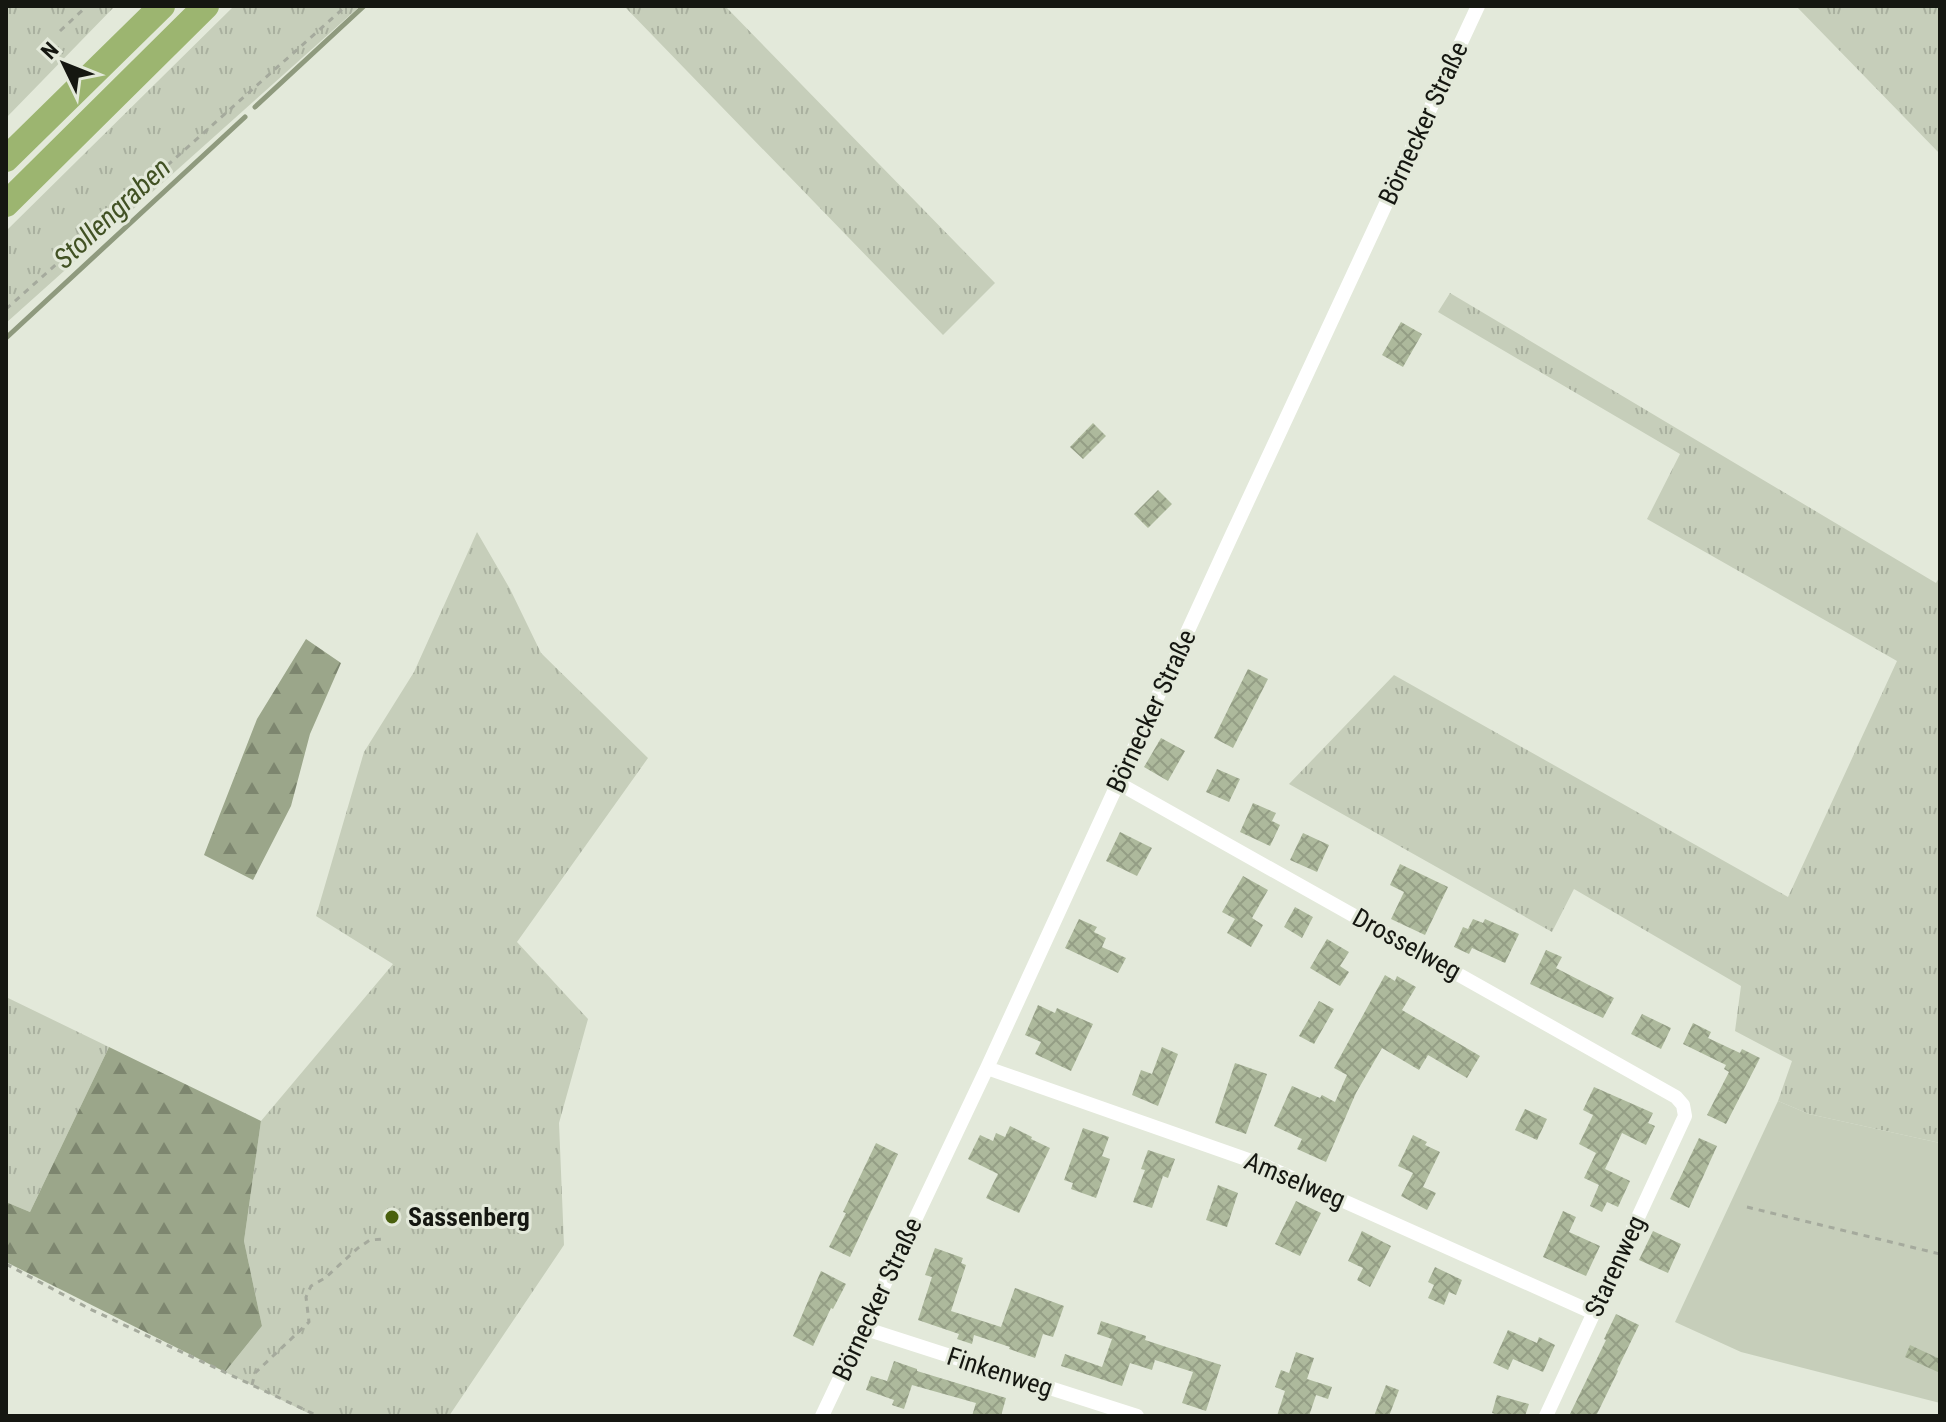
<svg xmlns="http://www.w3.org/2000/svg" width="1946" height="1422" font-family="'Roboto Condensed',sans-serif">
<defs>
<pattern id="grass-tufts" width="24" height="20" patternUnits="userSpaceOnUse" patternTransform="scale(2)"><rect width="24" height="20" fill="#c6ceba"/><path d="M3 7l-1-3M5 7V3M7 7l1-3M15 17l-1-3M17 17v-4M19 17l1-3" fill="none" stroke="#a9b09f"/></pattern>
<pattern id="forest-firs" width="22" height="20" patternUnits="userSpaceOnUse" patternTransform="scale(2)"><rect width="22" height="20" fill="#9ba68a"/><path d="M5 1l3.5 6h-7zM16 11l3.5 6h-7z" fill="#7d866f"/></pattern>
<pattern id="building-cross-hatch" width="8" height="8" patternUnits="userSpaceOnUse" patternTransform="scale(2)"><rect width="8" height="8" fill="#adb99c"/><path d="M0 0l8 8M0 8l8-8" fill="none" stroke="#949e85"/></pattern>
</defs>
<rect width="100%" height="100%" fill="#e3e9da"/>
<!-- grass -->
<path fill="url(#grass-tufts)" d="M6,6H115L6,118Z
M234,6H360L6,323V231Z
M624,6H725L995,283L943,335Z
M1796,6H1940V154Z
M1450,293L1936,583L1940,576V1143L1809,1114L1778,1101L1792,1061L1735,1031L1741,986L1574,889L1552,932L1289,784L1394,675L1788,897L1897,661L1647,519L1680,454L1438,312Z
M477,532L510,589L541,653L648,758L517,942L588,1019L559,1123L564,1245L449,1416H314L225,1372L262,1326L244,1241L261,1121L393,964L316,916L364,752L414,672Z
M6,997L109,1047L30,1212L6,1202Z"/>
<!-- forest -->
<path fill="url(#forest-firs)" d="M306,639L341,663L310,734L291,806L253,880L204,855L257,719Z
M109,1047L261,1121L244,1241L262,1326L225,1372L6,1262V1202L30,1212Z"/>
<!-- garden -->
<path fill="#c6ceba" d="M1778,1101L1809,1114L1940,1143V1403L1741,1352L1675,1322Z"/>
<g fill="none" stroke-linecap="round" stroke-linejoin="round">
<!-- stream -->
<path stroke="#8f9a7e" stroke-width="5" d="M255,107L364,6
M6,338L245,117"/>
</g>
<!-- building -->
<path fill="url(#building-cross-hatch)" d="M1401,322L1422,334L1403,367L1382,355Z
M1093,423L1106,436L1083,459L1070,447Z
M1158,490L1172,504L1148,528L1134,514Z
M1248,669L1268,679L1233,748L1214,738Z
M1161,738L1185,751L1168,781L1144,767Z
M1217,769L1240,779L1229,802L1206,792Z
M1253,803L1276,813L1272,821L1280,825L1270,846L1240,832Z
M1120,832L1152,848L1137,876L1106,861Z
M1303,833L1329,845L1317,872L1290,860Z
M1400,864L1448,887L1425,935L1391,919L1404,892L1390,885Z
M1243,876L1268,890L1252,918L1263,925L1251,947L1227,933L1235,919L1222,912Z
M1295,907L1313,917L1302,938L1284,927Z
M1079,919L1097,927L1094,932L1106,938L1102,947L1126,958L1118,973L1065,948Z
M1473,919L1483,923L1485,919L1519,934L1505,963L1472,948L1469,954L1454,947L1463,927L1468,929Z
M1327,939L1349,952L1340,966L1349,972L1340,986L1310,968Z
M1546,950L1562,957L1556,968L1614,998L1603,1018L1530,984Z
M1385,975L1395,981L1397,976L1416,987L1402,1010L1480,1056L1467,1078L1428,1055L1419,1070L1382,1048L1356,1093L1326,1162L1297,1149L1302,1139L1274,1126L1292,1086L1320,1098L1322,1095L1335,1102L1347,1075L1334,1068Z
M1319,1001L1334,1009L1314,1044L1299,1036Z
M1038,1005L1055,1013L1057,1008L1093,1024L1071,1071L1035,1054L1041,1042L1025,1035Z
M1642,1014L1671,1028L1661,1049L1631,1034Z
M1693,1023L1711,1032L1708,1038L1740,1053L1742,1049L1760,1058L1726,1124L1707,1115L1729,1072L1724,1069L1726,1065L1683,1044Z
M1162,1047L1178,1054L1158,1106L1132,1095L1141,1070L1152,1074Z
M1235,1063L1267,1074L1246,1134L1215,1123Z
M1594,1087L1653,1113L1648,1123L1655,1126L1646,1145L1622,1133L1605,1169L1630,1181L1618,1207L1607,1202L1602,1212L1590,1206L1599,1185L1584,1178L1596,1153L1579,1144L1593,1115L1583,1110Z
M1525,1109L1547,1119L1537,1140L1515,1130Z
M1010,1126L1032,1137L1031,1139L1050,1148L1019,1213L986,1198L998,1174L968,1159L980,1135L993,1141L996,1133L1005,1137Z
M1083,1128L1109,1137L1102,1156L1110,1159L1096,1198L1071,1189L1073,1183L1064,1180Z
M1413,1135L1427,1142L1425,1145L1440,1152L1423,1187L1436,1193L1427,1210L1401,1196L1413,1173L1398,1166Z
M1699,1138L1717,1146L1689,1208L1670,1199Z
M876,1143L898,1154L850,1257L829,1247L846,1213L843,1212Z
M1148,1150L1175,1159L1168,1178L1163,1176L1152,1208L1133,1202L1145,1170L1141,1169Z
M1218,1185L1238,1193L1227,1227L1206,1220Z
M1296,1201L1321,1213L1300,1256L1275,1244Z
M1563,1211L1576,1217L1569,1232L1600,1246L1586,1276L1543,1257Z
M1362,1231L1391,1246L1370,1287L1357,1280L1363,1268L1348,1261Z
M1653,1231L1681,1244L1668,1273L1639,1260Z
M935,1248L963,1258L961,1263L966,1265L951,1311L1001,1327L1015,1288L1064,1306L1053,1337L1043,1334L1035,1358L1009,1349L1010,1347L974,1335L972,1344L957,1339L959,1334L918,1320L932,1277L925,1275Z
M1435,1267L1462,1280L1456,1295L1449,1292L1444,1305L1428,1298L1434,1285L1428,1282Z
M821,1271L846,1284L833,1309L831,1308L813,1346L793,1336Z
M1616,1314L1639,1325L1617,1370L1618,1371L1596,1416H1569L1606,1340L1604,1339Z
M1101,1321L1146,1336L1145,1340L1221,1365L1206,1411L1182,1403L1193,1372L1155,1360L1152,1370L1130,1363L1122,1386L1061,1366L1065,1354L1102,1367L1112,1339L1097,1334Z
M1508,1330L1537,1343L1539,1337L1555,1345L1543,1372L1513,1359L1508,1370L1493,1363Z
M1910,1345L1940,1359V1373L1905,1357Z
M1296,1352L1314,1358L1307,1379L1332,1387L1328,1399L1316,1395L1309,1416H1277L1285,1391L1275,1387L1281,1370L1289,1373Z
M894,1361L917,1369V1371L1006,1398L1001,1416H972L976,1403L912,1385L904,1409L892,1405L894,1400L866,1390L871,1376L887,1381Z
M1386,1385L1399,1390L1389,1416H1374Z
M1497,1395L1529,1404L1525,1416H1502L1492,1413Z"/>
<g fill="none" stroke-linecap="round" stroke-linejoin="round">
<!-- path -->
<path stroke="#a5aa9d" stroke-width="3" stroke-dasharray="6 6" stroke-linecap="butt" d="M60,31L87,6
M6,309L346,6
M1747,1207L1940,1254
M6,1264L90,1309L318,1416
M252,1385L255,1373L309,1322L306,1297L311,1286L325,1278L358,1248L370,1240L383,1239"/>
<!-- minor -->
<path stroke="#fff" stroke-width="14" d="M1118,783L1676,1097L1683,1105L1685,1116L1546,1416
M987,1068L1263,1165L1594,1313
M863,1328L1137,1416
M822,1416L987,1068L1230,539L1478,6"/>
<!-- motorway -->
<path stroke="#9cb570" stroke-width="26" d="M6,159L162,6
M6,204L206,6"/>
</g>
<!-- markers -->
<circle fill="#49600d" stroke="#e3e9da" stroke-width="3" cx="392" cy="1217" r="8"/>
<g text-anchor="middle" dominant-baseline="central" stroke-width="6" stroke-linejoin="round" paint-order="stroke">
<!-- street labels -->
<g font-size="26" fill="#151711" stroke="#e3e9da">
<text transform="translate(1423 123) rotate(-65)">Börnecker Straße</text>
<text transform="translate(1151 711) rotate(-65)">Börnecker Straße</text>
<text transform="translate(1407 944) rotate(29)">Drosselweg</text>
<text transform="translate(1295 1180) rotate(23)">Amselweg</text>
<text transform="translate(1615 1266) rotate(-65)">Starenweg</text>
<text transform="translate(877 1299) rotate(-65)">Börnecker Straße</text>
<text transform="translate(1000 1372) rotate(18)">Finkenweg</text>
</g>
<!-- poi labels -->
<g font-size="26" font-weight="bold" fill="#151711" stroke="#e3e9da" text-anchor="start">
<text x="408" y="1217">Sassenberg</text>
</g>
<!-- water labels -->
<g font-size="28" font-style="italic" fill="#415123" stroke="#e3e9da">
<text transform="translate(112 213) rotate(-43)">Stollengraben</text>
</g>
</g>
<!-- border -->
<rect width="1946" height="1422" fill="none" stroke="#151711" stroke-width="16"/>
<!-- north arrow -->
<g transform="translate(64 64) rotate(313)" stroke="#e3e9da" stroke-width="6" paint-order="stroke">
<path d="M0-6L14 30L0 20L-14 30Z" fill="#151711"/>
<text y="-12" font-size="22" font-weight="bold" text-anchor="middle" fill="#151711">N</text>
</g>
</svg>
